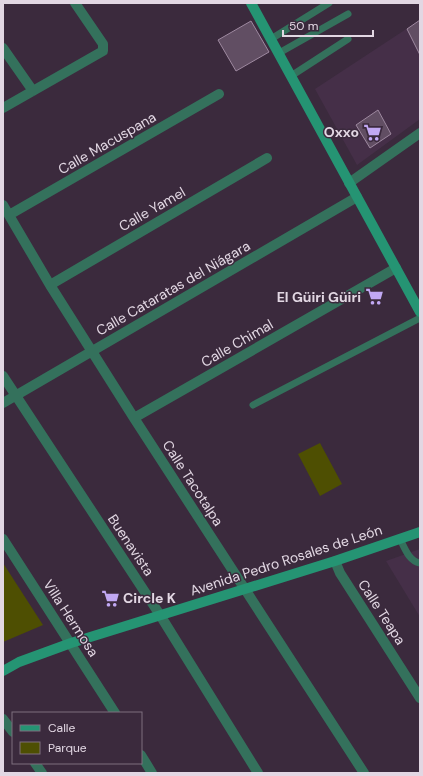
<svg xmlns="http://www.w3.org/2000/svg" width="423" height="776" font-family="'DM Sans',sans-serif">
<rect width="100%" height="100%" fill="#3b2a3d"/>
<!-- built -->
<path fill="#452f48" d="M420,20V119L357,165L315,89Z
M420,549V617L386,561Z"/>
<!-- green -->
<path fill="#4e4f02" d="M320,443L342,484L320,496L298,454Z
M3,563L43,625L3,642Z"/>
<!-- building -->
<path fill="#614e63" stroke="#9e89a0" d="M420,20V55L407,29Z
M251,21L269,52L236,71L218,40Z
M378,110L391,134L370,148L356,125Z"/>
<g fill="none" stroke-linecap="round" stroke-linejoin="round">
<!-- lane -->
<path stroke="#34715c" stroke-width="7" d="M271,39L329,3
M279,53L348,14
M291,76L348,39
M253,405L420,318
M400,539C405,549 409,561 420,563"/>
<!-- street -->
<path stroke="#34715c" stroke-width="10" d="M3,48L33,91
M3,108L103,51V44L75,3
M349,183L420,133
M3,205L50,285L134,418L364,773
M9,215L219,94
M50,285L267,158
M3,376L160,615L258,773
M3,403L357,197
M134,418L396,268
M3,539L115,713
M335,561L340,573L420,698
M3,719L13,732
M141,755L152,773
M35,763L42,773"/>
<!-- secondary -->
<path stroke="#259473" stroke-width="10" d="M251,3L420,312
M3,671L19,662L71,643L335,561L420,532"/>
</g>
<!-- icons -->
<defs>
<symbol id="supermarket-bare" viewBox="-9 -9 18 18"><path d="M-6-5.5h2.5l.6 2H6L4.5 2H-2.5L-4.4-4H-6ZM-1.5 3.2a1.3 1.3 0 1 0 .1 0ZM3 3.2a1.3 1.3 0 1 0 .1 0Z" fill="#c1a8f3" stroke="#3b2a3d" stroke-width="2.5" paint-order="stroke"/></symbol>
</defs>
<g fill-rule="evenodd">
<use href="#supermarket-bare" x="360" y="120" width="25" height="25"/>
<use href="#supermarket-bare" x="362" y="284" width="25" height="25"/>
<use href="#supermarket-bare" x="98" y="586" width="25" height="25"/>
</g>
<g text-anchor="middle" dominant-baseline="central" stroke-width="3" stroke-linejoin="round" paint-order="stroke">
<!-- poi labels -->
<g font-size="14" font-weight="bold" fill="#e2d7e3" stroke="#3b2a3d" text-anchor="end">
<text x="359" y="132">Oxxo</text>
<text x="361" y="297">El Güiri Güiri</text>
<text x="123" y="598" text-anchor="start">Circle K</text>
</g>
<!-- street labels -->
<g font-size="14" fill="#e2d7e3" stroke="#3b2a3d">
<text transform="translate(107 143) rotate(-30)">Calle Macuspana</text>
<text transform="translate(152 209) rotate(-30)">Calle Yamel</text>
<text transform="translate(173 288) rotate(-30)">Calle Cataratas del Niágara</text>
<text transform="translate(237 343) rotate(-30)">Calle Chimal</text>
<text transform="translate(193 483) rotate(57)">Calle Tacotalpa</text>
<text transform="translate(131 545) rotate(56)">Buenavista</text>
<text transform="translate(286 560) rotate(-18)">Avenida Pedro Rosales de León</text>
<text transform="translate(382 612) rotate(57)">Calle Teapa</text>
<text transform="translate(71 618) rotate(57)">Villa Hermosa</text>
</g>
</g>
<!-- border -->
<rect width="423" height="776" fill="none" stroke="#e2d7e3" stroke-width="8"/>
<!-- legend -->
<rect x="12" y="712" width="130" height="52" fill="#3b2a3d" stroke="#7e6f7f"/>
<rect x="20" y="725" width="20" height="6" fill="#259473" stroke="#7e6f7f"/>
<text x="48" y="732" font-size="12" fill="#e2d7e3">Calle</text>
<rect x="20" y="742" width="20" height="12" fill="#4e4f02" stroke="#7e6f7f"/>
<text x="48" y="752" font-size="12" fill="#e2d7e3">Parque</text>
<!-- scale -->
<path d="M283 30v6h90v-6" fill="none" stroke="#e2d7e3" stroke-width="2"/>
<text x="289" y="30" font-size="12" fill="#e2d7e3" stroke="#3b2a3d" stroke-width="3" paint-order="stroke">50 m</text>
</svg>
